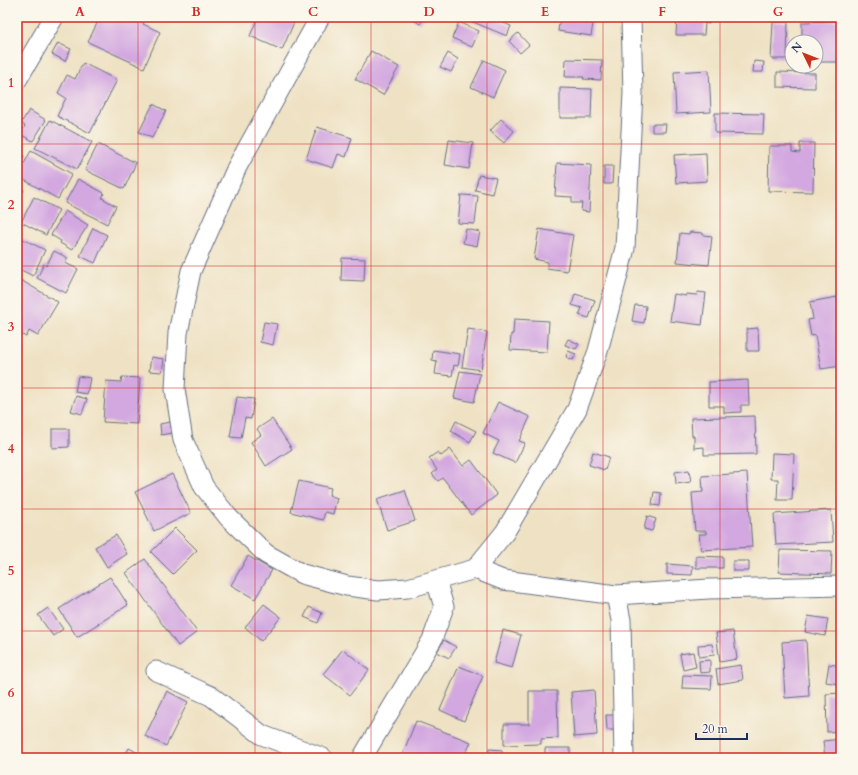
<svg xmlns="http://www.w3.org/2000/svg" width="858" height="775" font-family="Cardo,serif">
<rect width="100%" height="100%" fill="#fbf7ec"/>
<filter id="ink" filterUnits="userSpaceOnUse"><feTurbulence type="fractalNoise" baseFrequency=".025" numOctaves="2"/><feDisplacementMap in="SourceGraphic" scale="8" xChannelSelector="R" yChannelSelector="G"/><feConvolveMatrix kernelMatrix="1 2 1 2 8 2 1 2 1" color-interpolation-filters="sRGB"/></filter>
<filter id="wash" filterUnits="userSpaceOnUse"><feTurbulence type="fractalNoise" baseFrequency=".012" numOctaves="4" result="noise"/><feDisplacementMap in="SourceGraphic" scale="16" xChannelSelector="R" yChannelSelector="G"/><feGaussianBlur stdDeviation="0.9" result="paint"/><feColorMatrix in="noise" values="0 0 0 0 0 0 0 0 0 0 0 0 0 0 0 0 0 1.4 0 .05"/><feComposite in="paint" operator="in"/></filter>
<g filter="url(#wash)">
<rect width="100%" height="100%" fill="#efe2c4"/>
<g id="blocks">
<!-- building -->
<path fill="#d3a8e0" d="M100,17H146L143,24L160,32L144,68L88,42Z
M258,17H288L295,20L282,50L250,36Z
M409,17H425L420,24Z
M461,17H500L499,21L511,26L507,36Z
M560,17H594L591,36L558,31Z
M677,17H709V24L705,23L704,35H676Z
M837,21L838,34H841V51H838V62H816V42H802V22Z
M459,22L479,31L472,47L452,38Z
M773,22H788L787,59H771Z
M518,33L529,45L520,53L509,41Z
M58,43L71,49L65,61L52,54Z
M371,51L399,67L383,95L355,79Z
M448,53L458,59L451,72L440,67Z
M566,59L602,60L601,80L583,79L584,77H565Z
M484,60L505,70L493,97L471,87Z
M754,61L764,62L763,72H753Z
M83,63L117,80L90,133L57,116L66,98L58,93L67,75L75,79Z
M709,70L711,112L676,114L674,72Z
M777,72L815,73V88L777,87Z
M560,88L592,89L591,118H560Z
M153,104L166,111L152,138L139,132Z
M29,110L46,120L33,141L20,134L25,126L21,123Z
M715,113L764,114L763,134L715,133Z
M501,119L514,131L504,143L490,131Z
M50,120L92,142L77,169L35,148Z
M652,124H666L665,132H652Z
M317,127L352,138L346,157L338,154L333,168L306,159Z
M449,140L473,143L469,169L445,165Z
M800,143H814L813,192L768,191L769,146H792V152L800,153Z
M98,144L136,163L124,189L85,170Z
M31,151L72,174L58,199L17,176Z
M17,152L24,156L17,169Z
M706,153L707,181L676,183L674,155Z
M557,163L591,165L589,212L581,211L582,203H572V197L555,196Z
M604,166H613L612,184H604Z
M479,175L496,178L492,194L475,190Z
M78,179L104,193L102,198L116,206L107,224L65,203Z
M17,186L24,190L17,201Z
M461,195L478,196L475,224L458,223Z
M34,197L59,210L46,235L21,222Z
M65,211L88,225L72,250L60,243L61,241L51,235Z
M93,228L107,235L95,263L80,256Z
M466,229L480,232L477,246L463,243Z
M539,229L573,235L567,271L547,268L548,262L534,259Z
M690,232L703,233V235L712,236L709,265L677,262L680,233L689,234Z
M17,236L45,250L33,276L17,268Z
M54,251L68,258L65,263L78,269L66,293L37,278L44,264L46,266Z
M342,258L365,259L364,281L341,280Z
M19,279L58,302L38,336L29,331L26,337L17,332V282Z
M698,292L706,293L702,325L670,321L674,294L686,296V294L697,295Z
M575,294L595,300L589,318L579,315L582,308L572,305Z
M837,297L841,319V366L821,369L815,335L811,336L808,320L813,319L810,302Z
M635,305L646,306L644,323L632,321Z
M514,319L549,321L547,352L510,350L511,334H513Z
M264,322L277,324L273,345L260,342Z
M758,328L759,351H747V329Z
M468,329L487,332L481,370L462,367Z
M568,339L579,344L576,349L565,345Z
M433,350L460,354L458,366L454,365L452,376L435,374L437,361L432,360Z
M568,351L576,354L573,360L566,357Z
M151,357L164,359L162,372L149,371Z
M460,371L480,374L474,402L454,398Z
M78,376L90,378L87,394L75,392Z
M122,377L140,378L137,424L103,422L106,381L121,382Z
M748,380L749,405H741V412L724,413V406H709V382Z
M76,396L87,399L82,414L71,411Z
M237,397L254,399L251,419L245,418L241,438L230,437Z
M498,402L530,417L519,441L525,443L515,463L493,453L499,441L483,433Z
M755,416L756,454L704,455V447L694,448V436H692L691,418Z
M272,419L292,449L266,466L251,442L261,435L257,429Z
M456,421L476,431L470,442L451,431Z
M170,422L172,433L161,435L160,424Z
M52,429H69V447L52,448Z
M450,449L463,466L471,460L497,495L471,515L443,478L438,481L432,474L437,470L429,458L438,452L441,456Z
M593,452L609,457L605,470L589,465Z
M772,453L794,454L792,500H777L778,479H771Z
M689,470L691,482L676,484L675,472Z
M747,473L752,547L701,550L699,534H706V531H695L692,493L703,492L702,476Z
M172,474L191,513L154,531L135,492Z
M299,481L331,488L329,495L337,498L333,514L325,512L323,520L291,512Z
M405,490L415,521L387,530L377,499Z
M654,492L661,493L660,506L652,505Z
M831,510L833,542L776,545L774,514Z
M647,516L656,519L652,531L644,529Z
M175,528L197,550L173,574L151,552Z
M116,535L127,554L107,567L95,547Z
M780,550L832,551L831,574L779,572Z
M248,556L272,570L255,599L231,585Z
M696,556L723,557V568H696Z
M145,559L197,632L178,646L126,573Z
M733,561H749V571H733Z
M667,564L693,566L692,575L667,574Z
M110,577L128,605L77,637L59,609Z
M264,604L281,617L261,641L245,627Z
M309,607L322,613L318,623L304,617Z
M48,608L63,629L53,636L38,615Z
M808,616L828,619L825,636L805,632Z
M503,630L521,635L512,668L494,663Z
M733,631L737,659L720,662L716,633Z
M444,640L456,647L449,658L437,652Z
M806,640L809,696L785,698L782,642Z
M712,644L714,655L699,657L698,645Z
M343,649L369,670L350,695L323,674Z
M693,652L696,667L683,670L680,654Z
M710,660V672L700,673L699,661Z
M829,664L841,666L839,684L826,682Z
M741,665L743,680L718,684L716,669Z
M459,666L483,676L464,721L440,710Z
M683,675L712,676L711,689L682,688Z
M594,690L597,735L574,737L571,692Z
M167,691L188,702L166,746L145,736Z
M529,691H557L558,738L541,739V744L504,745V724H529Z
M841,693V731L827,732L826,694Z
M606,715H615L616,730H607Z
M416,721L471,742L464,758H401Z
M841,739V758H825L823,741Z
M129,748L147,758H124Z
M545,748H570V758H545Z
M489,749L502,750V758H489Z"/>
</g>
</g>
<g filter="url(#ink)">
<use href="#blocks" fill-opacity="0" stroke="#656e82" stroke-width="1"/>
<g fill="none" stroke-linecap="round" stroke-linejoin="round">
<defs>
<path id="street" d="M320,17L237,167L191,271L178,333L175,389L183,440L204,487L229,518L266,554L302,574L347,586L378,590L408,588L475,569L505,532L577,409L598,351L625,248L633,93L631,17
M17,80L54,17
M475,569L503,580L616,595L709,589L841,586
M616,595L621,620L624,758
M156,671L211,696L262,735L323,758
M362,758L432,640L444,607L436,580"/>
</defs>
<!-- street casing -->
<use href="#street" stroke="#656e82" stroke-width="21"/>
<!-- street -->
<use href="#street" stroke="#fff" stroke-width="19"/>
</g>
</g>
<!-- grid -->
<path fill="none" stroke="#d62828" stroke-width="1" stroke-opacity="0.55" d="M138,17V758M255,17V758M371,17V758M487,17V758M603,17V758M720,17V758M17,144H841M17,266H841M17,388H841M17,509H841M17,631H841"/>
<!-- margin -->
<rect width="858" height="775" fill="none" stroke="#fbf7ec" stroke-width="44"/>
<!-- north arrow -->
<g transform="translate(804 54) rotate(313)"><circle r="19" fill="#fbf7ec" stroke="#a1a7b3"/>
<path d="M0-3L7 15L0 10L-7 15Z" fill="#c8321e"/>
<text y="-6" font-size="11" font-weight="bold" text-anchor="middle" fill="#1b2f5e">N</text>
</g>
<!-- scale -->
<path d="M696 733v6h51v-6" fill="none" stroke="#1b2f5e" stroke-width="2"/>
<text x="702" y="733" font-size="12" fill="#1b2f5e" stroke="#fbf7ec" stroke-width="3" paint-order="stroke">20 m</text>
<rect x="22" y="22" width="814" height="731" fill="none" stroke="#d62828" stroke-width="1.5"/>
<g font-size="13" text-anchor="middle" font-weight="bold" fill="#d62828">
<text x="80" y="16">A</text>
<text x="196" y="16">B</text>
<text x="313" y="16">C</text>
<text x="429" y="16">D</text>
<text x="545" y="16">E</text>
<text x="662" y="16">F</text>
<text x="778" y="16">G</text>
<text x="11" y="87">1</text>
<text x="11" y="209">2</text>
<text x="11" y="331">3</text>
<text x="11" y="453">4</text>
<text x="11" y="575">5</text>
<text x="11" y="697">6</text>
</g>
</svg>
